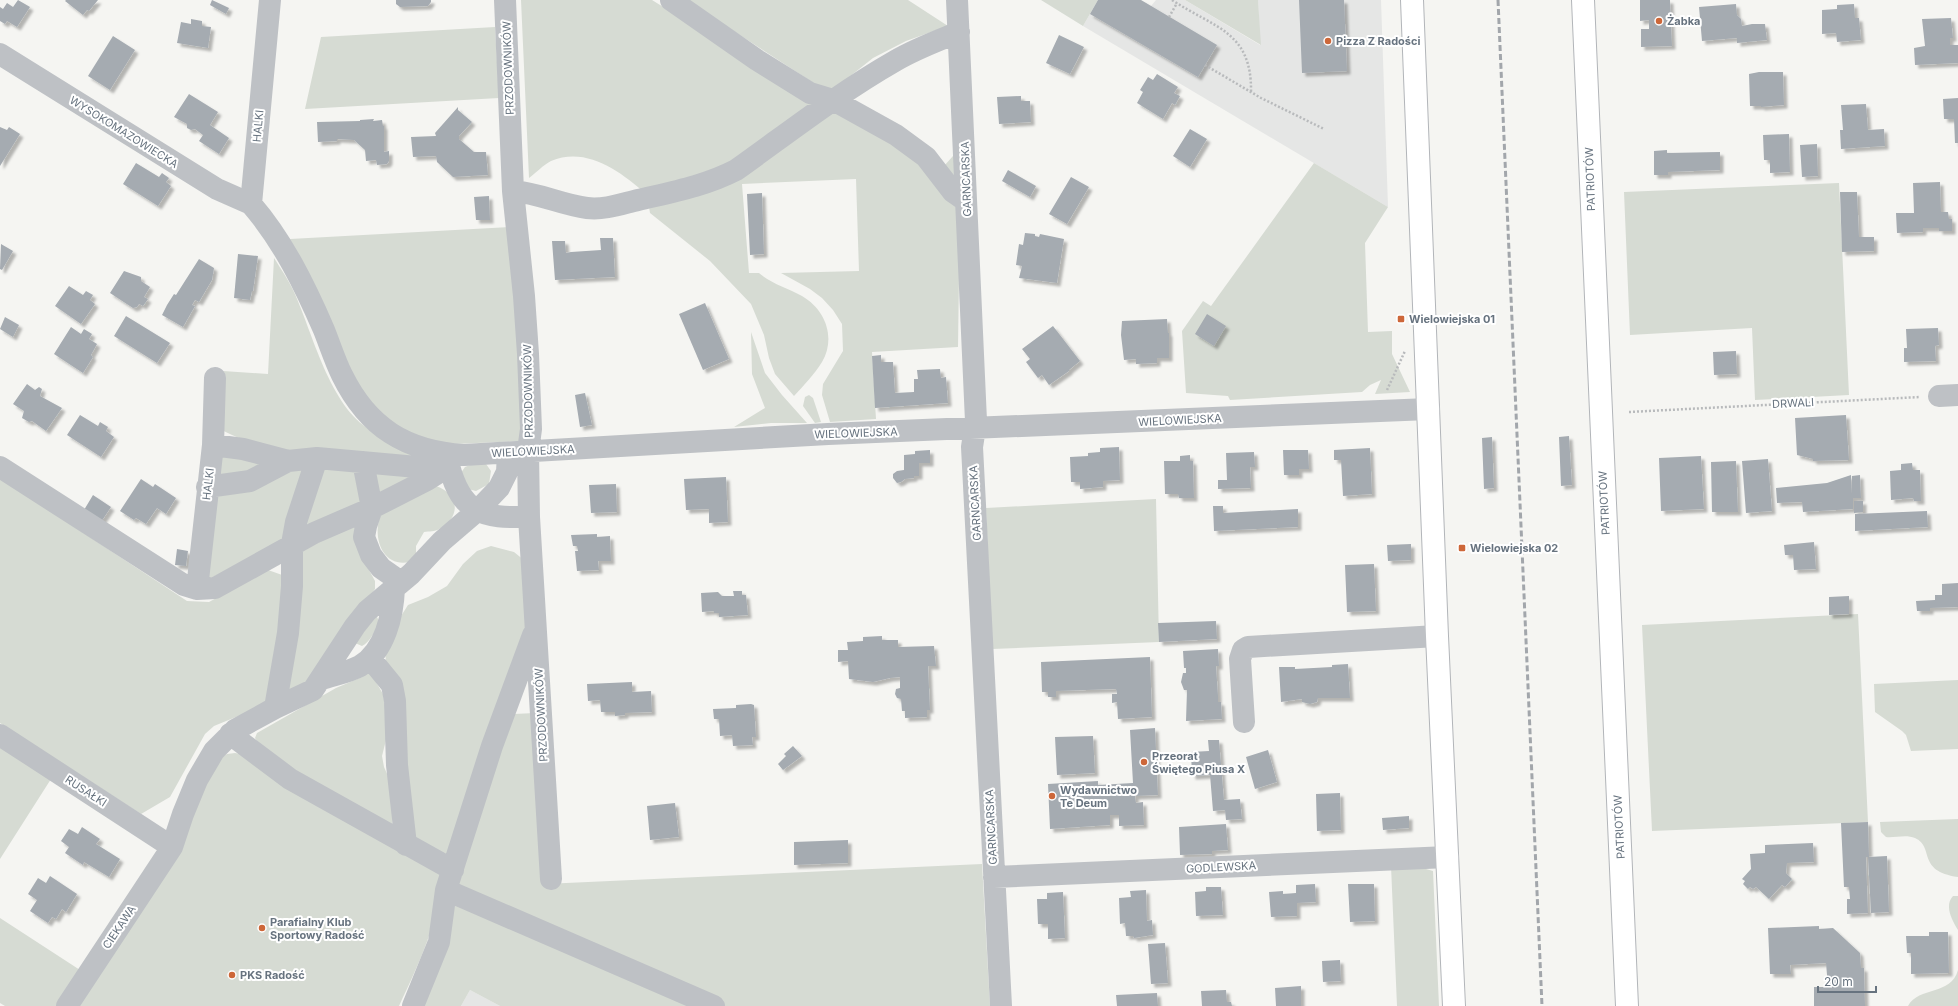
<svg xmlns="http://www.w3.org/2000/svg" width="1958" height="1006" font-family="Inter,sans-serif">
<defs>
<filter id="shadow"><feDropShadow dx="3.5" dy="3.5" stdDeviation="1" flood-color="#0004"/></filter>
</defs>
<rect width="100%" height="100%" fill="#f5f5f2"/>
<!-- built -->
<path fill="#e5e6e5" d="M1098,0L1151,6L1156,0H1185L1260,45L1258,0H1381L1388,207L1083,26Z
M470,990L500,1006H461Z"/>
<!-- green -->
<path fill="#d6dbd3" d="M521,0H652L726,46L816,107L715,173L645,193C620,171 586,146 551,161C543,165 536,173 529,178Z
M686,0H908L948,26L906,41L873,58L829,93Z
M1041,0H1098L1083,26Z
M1185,0H1258L1261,45Z
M495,27L499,98L305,109L321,37Z
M833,112L899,142L960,207L958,347L872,352L876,419L830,422L822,395L823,384L843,351L842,324L833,310L822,298L810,289L781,273L859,271L856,179L742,184L749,273H759C772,284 788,288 802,296C826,310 836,338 822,362C814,375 804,385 794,396L775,374L769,358L764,335L751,304L710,261L650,213L649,207Z
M959,153L960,190L944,166L953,156Z
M1314,163L1388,207L1365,243L1368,332L1392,331V354L1410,392L1375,394L1381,380L1370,385L1362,392L1230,400L1228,396L1186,393L1182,331L1203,301L1211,306Z
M1839,183L1849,395L1755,400L1752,328L1630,335L1624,192Z
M510,227L524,441L432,445L379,416L360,394L290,239Z
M274,258C281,269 288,279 294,292C312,331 330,408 371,430C393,442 418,449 441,458L358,453C335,446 311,454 287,452C271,451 234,437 220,429L223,371L268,374Z
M751,332L765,373L782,395L807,423H771L734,427L765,408L752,374Z
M809,395L813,398L821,422L815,423L803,406L805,397Z
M224,454L276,463L221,480L214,463Z
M475,463L486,464L491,471L489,484L476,491L468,489L460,474L465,467Z
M309,464L423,473L205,581L212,498Z
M0,478L187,601L209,602L268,570L285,576L284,620L265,705L214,726L205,734L170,797L141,814L0,723Z
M436,486C460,494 461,518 439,529C435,532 429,531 424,532L416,546V560C383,573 370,536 382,511Z
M1156,499L1159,642L992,649L986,508Z
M361,520L362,557L375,581V589L311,681L284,692L302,551Z
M491,546L514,552L525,561L531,625L445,861L414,844L385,654L396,624L408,605L428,597L447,586L463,564L477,551Z
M1858,614L1868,822L1652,831L1642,625Z
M376,615L379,621C376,630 370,642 362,646L355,643Z
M369,670L383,694L389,728L382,756L384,767L391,783L393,833L261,748L255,738L257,733L336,688L362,677Z
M1958,680V749L1911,751L1906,735L1902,731L1875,712L1874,684Z
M536,713L544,884L982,864L990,1006H500L470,990L461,1006H424L455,884L513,714Z
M0,746L51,779L0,859Z
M235,753L241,754L442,872C438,924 421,959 399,1006H77L219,759L227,754Z
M1958,819V877C1916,871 1935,847 1915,838C1906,834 1895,838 1886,837L1881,832L1880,822Z
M1412,865L1433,871L1439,1006H1397L1391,866Z
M1953,896H1958V930C1952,920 1944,906 1953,896Z
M0,918L80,970L57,1006H5L0,1003Z
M1958,970V1006H1908C1919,986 1951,996 1958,970Z"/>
<!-- building -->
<path fill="#a5abb1" filter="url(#shadow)" d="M18,0L30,7L17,27L7,21L5,24L0,21V7L3,9L7,3L13,7Z
M66,0H98L89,11L87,10L83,15L65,1Z
M212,0L229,8L226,14L210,5Z
M396,0H431V2L428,6L400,7L396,4Z
M1098,0H1141L1217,45L1198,77L1090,14Z
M1299,0H1344L1347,71L1302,73Z
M1640,0H1670L1672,46L1641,47V29H1649V20L1640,21Z
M1736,4L1737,15L1741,19L1742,26L1752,24H1765L1767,40L1737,43V38L1702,41L1699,7Z
M1854,4L1855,18H1859L1861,40L1837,42L1836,33L1822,34V10L1837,9V5Z
M1951,18L1953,38H1950V45H1958V63L1915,65L1914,48L1925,46L1922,19Z
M191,19L202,21V26L211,27L208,48L177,43L181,22L191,24Z
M1059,35L1084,47L1070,74L1046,63Z
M113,36L135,50L110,90L88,76Z
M1759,72H1783L1784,105L1761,107V106H1750L1749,74Z
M1157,74L1178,87L1174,93L1180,96L1175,105L1172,103L1163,119L1137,103L1143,92L1140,90L1148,77L1153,80Z
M189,94L218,112L210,125L229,138L219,154L199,141L203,135L195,129L191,130L187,128V124L174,117Z
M1021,96V101H1030L1031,122L999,124L997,97Z
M1958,98V143H1955L1954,119H1944L1943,99Z
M1866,104L1868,130L1884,129L1885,146L1841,149L1840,130H1843L1841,105Z
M458,107V110L472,122L459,136V139L474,152H486L488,175L453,177L437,162L436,156L413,157L411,137L436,136L435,133Z
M374,119L373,121L382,120L383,126H384V152L389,151V161L387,164L377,165L376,160L366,161L365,150L354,140L337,139V141L318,142L317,122L360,121V120Z
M0,127L7,130L9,127L20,134L0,166Z
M1190,129L1207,139L1190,167L1173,156Z
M1789,134L1790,172L1770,173V160H1764L1763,135Z
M1817,144L1818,176L1802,177L1800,145Z
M1667,150V153L1720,152V170L1668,172V175H1654V151Z
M136,163L159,177L162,173L169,178L166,182L171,186L158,206L123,184Z
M1008,170L1036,186L1030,197L1002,181Z
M1071,177L1089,187L1067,224L1049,214Z
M1940,182L1941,212H1948L1949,219H1952V231H1939V228H1923V232L1897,233L1896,213H1914L1913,183Z
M1840,192H1857L1859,237H1874V251L1842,252Z
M762,193L764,254L750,255L747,194Z
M489,196L490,220H476L474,197Z
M1025,233L1035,234V236L1039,237L1040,234L1064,239L1057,283L1019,278L1022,266L1016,265L1019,244L1023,245Z
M600,238H613L615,277L555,280L552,241H565L566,253L571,252L601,250Z
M1,244L13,251L2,270L0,269Z
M238,254L258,256L253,291H252L250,300L234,298Z
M199,259L214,268L212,280L199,302L195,300L192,305L195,306L183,327L162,315L167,305L174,294L176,295Z
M124,271L141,277V281L150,287L144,297L148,299L143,306L139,304L137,307L133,308L110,293Z
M69,286L83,295L86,291L93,295L90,300L95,304L81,324L55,306Z
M705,303L729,359L703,370L679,314Z
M1207,314L1226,326L1214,346L1195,334Z
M126,316L170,343L157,363L114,336Z
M5,317L19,325L13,337L0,329Z
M1167,319L1168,333H1169V358H1157V363L1136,364V359L1124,360L1121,335L1122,321Z
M1053,326L1080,361L1069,370V371L1049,385L1042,375L1038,378L1026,362L1030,359L1022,349Z
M71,327L81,334L84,329L92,334L89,339L97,344L91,355L93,357L83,373L54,354Z
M1938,328L1939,345L1935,346L1936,361L1904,362V348H1907L1906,329Z
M1736,351L1737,374L1714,375L1713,352Z
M881,355V362H893L895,393L914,392V379H918L917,370L940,369L941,378L946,377L948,403L875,408L872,356Z
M27,384L35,390L39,387L42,389L40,396L62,408L46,431L32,421L29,422L22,418L24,411L13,404Z
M585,393L592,425L580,427L575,395Z
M80,415L98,426L100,422L108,427L106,431L114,437L101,457L67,435Z
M1846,415L1849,460L1813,461V459L1797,455L1795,418Z
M1569,436L1572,485L1561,486L1559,437Z
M1492,437L1494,488L1484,489L1482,438Z
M1119,447L1120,480L1103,481V487L1080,489V482H1071L1070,457L1088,456V453L1100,452V448Z
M1370,448L1372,494L1343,496L1341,460H1334V450Z
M930,450V463H919V476H914V478L905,479L901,482L897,483L893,478V474L897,471L904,470V455L915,454V451Z
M1283,450H1308L1309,469H1299V475H1284Z
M1254,452L1255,467H1250L1251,488L1218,489V480H1227L1226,453Z
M1190,455V461H1193L1194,498H1179L1178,494H1165L1164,461H1180V456Z
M1701,456L1704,509L1661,511L1659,458Z
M1768,459L1772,511L1746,513L1742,461Z
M1736,461L1738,512H1712L1711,462Z
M1912,463L1913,470H1920L1921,501H1914L1913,498L1891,500L1890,471L1901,470V464Z
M1851,475L1852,494V476L1860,475L1861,498H1853V509L1803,512L1802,502L1777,503L1776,488L1827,483Z
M726,477L728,522L709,523V509L686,510L684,479Z
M141,479L153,487L155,484L176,498L166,514L157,508L146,524L136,518L134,520L120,511Z
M616,484L617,512L591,513L589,485Z
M93,495L111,507L101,522L84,510Z
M1854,501H1863V512L1854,513Z
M1213,506H1223V513L1298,509V527L1214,531Z
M1927,511L1928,527L1855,531V514Z
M597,534V537L610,536L611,561H598L599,570L577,571L575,551H578L577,546H573L571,535Z
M1814,542L1816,569L1794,570L1793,555H1785L1784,545Z
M1411,544V560L1388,561L1387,545Z
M177,549L188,551L186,566L175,565Z
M1374,564L1376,611L1347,612L1345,565Z
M1958,583V607L1930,608V611H1917L1916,601L1935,600V595H1942V584Z
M733,591H742V595H746L748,615L719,617V613H714V611L702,612L701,593L718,592L722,596H734Z
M1849,596V614L1829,615V597Z
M1216,621L1217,639L1159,642L1158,623Z
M882,636V640H898V647L934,646L936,666H928L930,710H927V717L905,718V711H902L901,699L897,698L895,694L896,689L900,688V677L890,678L873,682L849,679L848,661L838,662V650H848L847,642L863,641V637Z
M1218,649L1219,666H1216L1218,696V702H1221L1222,719L1186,721L1187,690H1184L1181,682L1183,673H1186V668H1184L1183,651Z
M1150,657L1152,717L1118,719L1117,702L1112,703V694H1117L1116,689L1056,691V697H1048V692H1042L1041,662Z
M1348,664L1350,698H1318L1317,702L1310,704L1302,702V699L1281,702L1279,667H1295V669L1332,667V665Z
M632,682V692L651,691L652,712L625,713V715L615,716V712H601L600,700L588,701L587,684Z
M751,704L754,705L756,737H752L753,745L733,746L732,735L720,736L719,719H714L713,709L736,708V705Z
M1155,728L1158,795L1135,796L1136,803L1143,802L1144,825L1119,826V815H1110V825L1050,829L1048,784L1098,781V785L1133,783L1130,730Z
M1093,736L1095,773L1057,775L1055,737Z
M1208,740H1219L1224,800L1240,799L1242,819L1226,820L1225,810L1213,811L1210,775L1192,776L1191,752L1209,751Z
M793,746L802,756L783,770L778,764L786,756L784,754Z
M1268,750L1277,782L1255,789L1246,757Z
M1340,793L1341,830L1317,831L1316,794Z
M675,803L679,837L650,840L647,806Z
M1409,816V828L1383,830L1382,818Z
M1868,822L1869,857L1887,856L1889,912L1871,913L1868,857H1866L1868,913L1847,914V899H1850L1849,887H1844L1841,823Z
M1226,824L1228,850L1212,851V854L1180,855L1179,827Z
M82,827L100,839L96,844L120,859L109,877L84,862L83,865L65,853L69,847L61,841L69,829L78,834Z
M848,840V863L794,865V842Z
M1813,843L1814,862L1787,863L1786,873L1792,879L1785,887L1782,885L1769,899L1756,887L1753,889L1750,887L1748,889L1743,884L1745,881L1742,879L1751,869L1750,854L1765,853V845Z
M50,876L77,894L66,912L62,909L56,919L52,917L48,923L30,911L37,900L28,894L38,878L46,883Z
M1315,884L1316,902L1297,903V916L1271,917L1269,892L1283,891V894L1296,893V885Z
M1348,884H1374L1375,921L1350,922Z
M1206,887H1221L1223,915L1196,916L1195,892L1206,891Z
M1146,890L1147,921L1152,920L1153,935L1134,938L1133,936H1126L1125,923L1120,924L1119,898L1131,897L1130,891Z
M1063,892L1065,938L1048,939V924H1038L1037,899H1047V893Z
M1819,926V929L1833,928L1860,953L1861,968H1864L1865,1006H1814V987H1828L1826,963L1790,965L1791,974H1770L1768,928Z
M1929,932H1948L1949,973L1911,974V953H1907L1906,936H1929Z
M1165,943L1168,983L1151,984L1148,944Z
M1340,960L1341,981L1323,982L1322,961Z
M1301,986V1006H1276L1275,988Z
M1226,990L1227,1002H1231L1232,1006H1202L1201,991Z
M1157,993L1158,1006H1117L1116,995Z"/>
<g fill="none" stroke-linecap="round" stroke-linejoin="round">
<defs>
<path id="major" d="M1412,0L1437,636L1454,1006
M1583,0L1627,1006"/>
</defs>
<!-- major casing -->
<use href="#major" stroke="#b2b5b9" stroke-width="24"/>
<!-- path -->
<path stroke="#b8babc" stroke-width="2.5" stroke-dasharray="2 2" stroke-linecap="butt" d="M1172,0C1214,28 1252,31 1251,92
M1169,17L1177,3
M1205,65L1261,98L1324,129
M1387,390L1405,351
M1629,412L1920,397"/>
<!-- minor -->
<path stroke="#bec1c5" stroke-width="22" d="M270,0L251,204C283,241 305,286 324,330C330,345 335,361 342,375C368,428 406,451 464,455L828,434L1429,409
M505,0L513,191L524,296L528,354L531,429L528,451L529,517L551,879
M671,0L757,60L810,93L833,100L896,135L926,157L953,192L966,201
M957,0L976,421L972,447L1001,1006
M0,54L217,189L251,204
M513,191C539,193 562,205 587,208C605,210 621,204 638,200C672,192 705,186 736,170C788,133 839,93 895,61C915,49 937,41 959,32
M1939,396L1958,395
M213,445L243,449L288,461L317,458L428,468L448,466
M363,462L372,508L366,526L364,537L371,555L381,568L401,582
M0,467L184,585L197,589L215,588L314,533L372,508L427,480L449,466C462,514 482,518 529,517
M207,487L250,481L288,461
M197,589L213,445L215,378
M370,658L392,685L395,701L397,765L406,845
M322,679C334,675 349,672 360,666C385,651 393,615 394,588
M275,708L288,633L292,586V544L296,522L317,458
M1244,722L1240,659L1243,650L1248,647L1437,636
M230,734L290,779L453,870
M0,735L172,847
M994,877L1448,857
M446,890L714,1006
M67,1006L172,847L183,814L197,780L214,751L235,730L275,708L313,690L355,626L367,611L411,574L442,541L477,511L499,488L507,472L508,453
M413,1006L439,942L446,890L492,746L533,635"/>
<!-- major -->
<use href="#major" stroke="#fff" stroke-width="22"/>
<!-- rail -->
<path stroke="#a2a6ab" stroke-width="3" stroke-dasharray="6 3" stroke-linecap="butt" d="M1498,0L1542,1006"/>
</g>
<!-- markers -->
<g fill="#cd6739" stroke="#fff" stroke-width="1.5">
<circle cx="1659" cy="21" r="4"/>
<circle cx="1328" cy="41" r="4"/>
<rect x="1397" y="315" width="8" height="8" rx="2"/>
<rect x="1458" y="544" width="8" height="8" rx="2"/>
<circle cx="1144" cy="762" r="4"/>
<circle cx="1052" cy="796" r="4"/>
<circle cx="262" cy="928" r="4"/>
<circle cx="232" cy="975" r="4"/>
</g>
<g text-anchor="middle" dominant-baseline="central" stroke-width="4" stroke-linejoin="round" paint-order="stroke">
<!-- poi labels -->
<g font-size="11" font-weight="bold" fill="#67737f" stroke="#fff" text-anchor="start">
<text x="1667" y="21">Żabka</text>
<text x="1336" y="41">Pizza Z Radości</text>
<text x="1409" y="319">Wielowiejska 01</text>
<text x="1470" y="548">Wielowiejska 02</text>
<text x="1152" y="756">Przeorat<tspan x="1152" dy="13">Świętego Piusa X</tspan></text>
<text x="1060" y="790">Wydawnictwo<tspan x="1060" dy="13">Te Deum</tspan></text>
<text x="270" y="922">Parafialny Klub<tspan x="270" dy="13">Sportowy Radość</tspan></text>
<text x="240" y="975">PKS Radość</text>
</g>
<!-- street labels -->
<g font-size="11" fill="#67737f" stroke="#fff">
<text transform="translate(508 68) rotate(-92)">PRZODOWNIKÓW</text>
<text transform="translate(258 126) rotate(-85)">HALKI</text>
<text transform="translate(124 132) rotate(32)">WYSOKOMAZOWIECKA</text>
<text transform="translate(966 179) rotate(-92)">GARNCARSKA</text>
<text transform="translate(1590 179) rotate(-92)">PATRIOTÓW</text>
<text transform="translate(528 391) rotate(-91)">PRZODOWNIKÓW</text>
<text transform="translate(1793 403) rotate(-3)">DRWALI</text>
<text transform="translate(1180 420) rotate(-3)">WIELOWIEJSKA</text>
<text transform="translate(856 433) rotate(-2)">WIELOWIEJSKA</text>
<text transform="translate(533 451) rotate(-3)">WIELOWIEJSKA</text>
<text transform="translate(208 484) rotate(-83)">HALKI</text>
<text transform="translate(975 503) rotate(-93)">GARNCARSKA</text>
<text transform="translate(1604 503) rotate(-93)">PATRIOTÓW</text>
<text transform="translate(541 715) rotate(-93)">PRZODOWNIKÓW</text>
<text transform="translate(86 791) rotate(33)">RUSAŁKI</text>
<text transform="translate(991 827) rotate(-93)">GARNCARSKA</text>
<text transform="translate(1619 827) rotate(-93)">PATRIOTÓW</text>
<text transform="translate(1221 867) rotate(-3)">GODLEWSKA</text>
<text transform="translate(119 927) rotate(-56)">CIEKAWA</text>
</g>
</g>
<!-- scale -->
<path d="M1818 986v6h58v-6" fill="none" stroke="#67737f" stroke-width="2"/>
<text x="1824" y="986" font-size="12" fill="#67737f" stroke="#ffffff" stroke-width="3" paint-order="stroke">20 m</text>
</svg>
